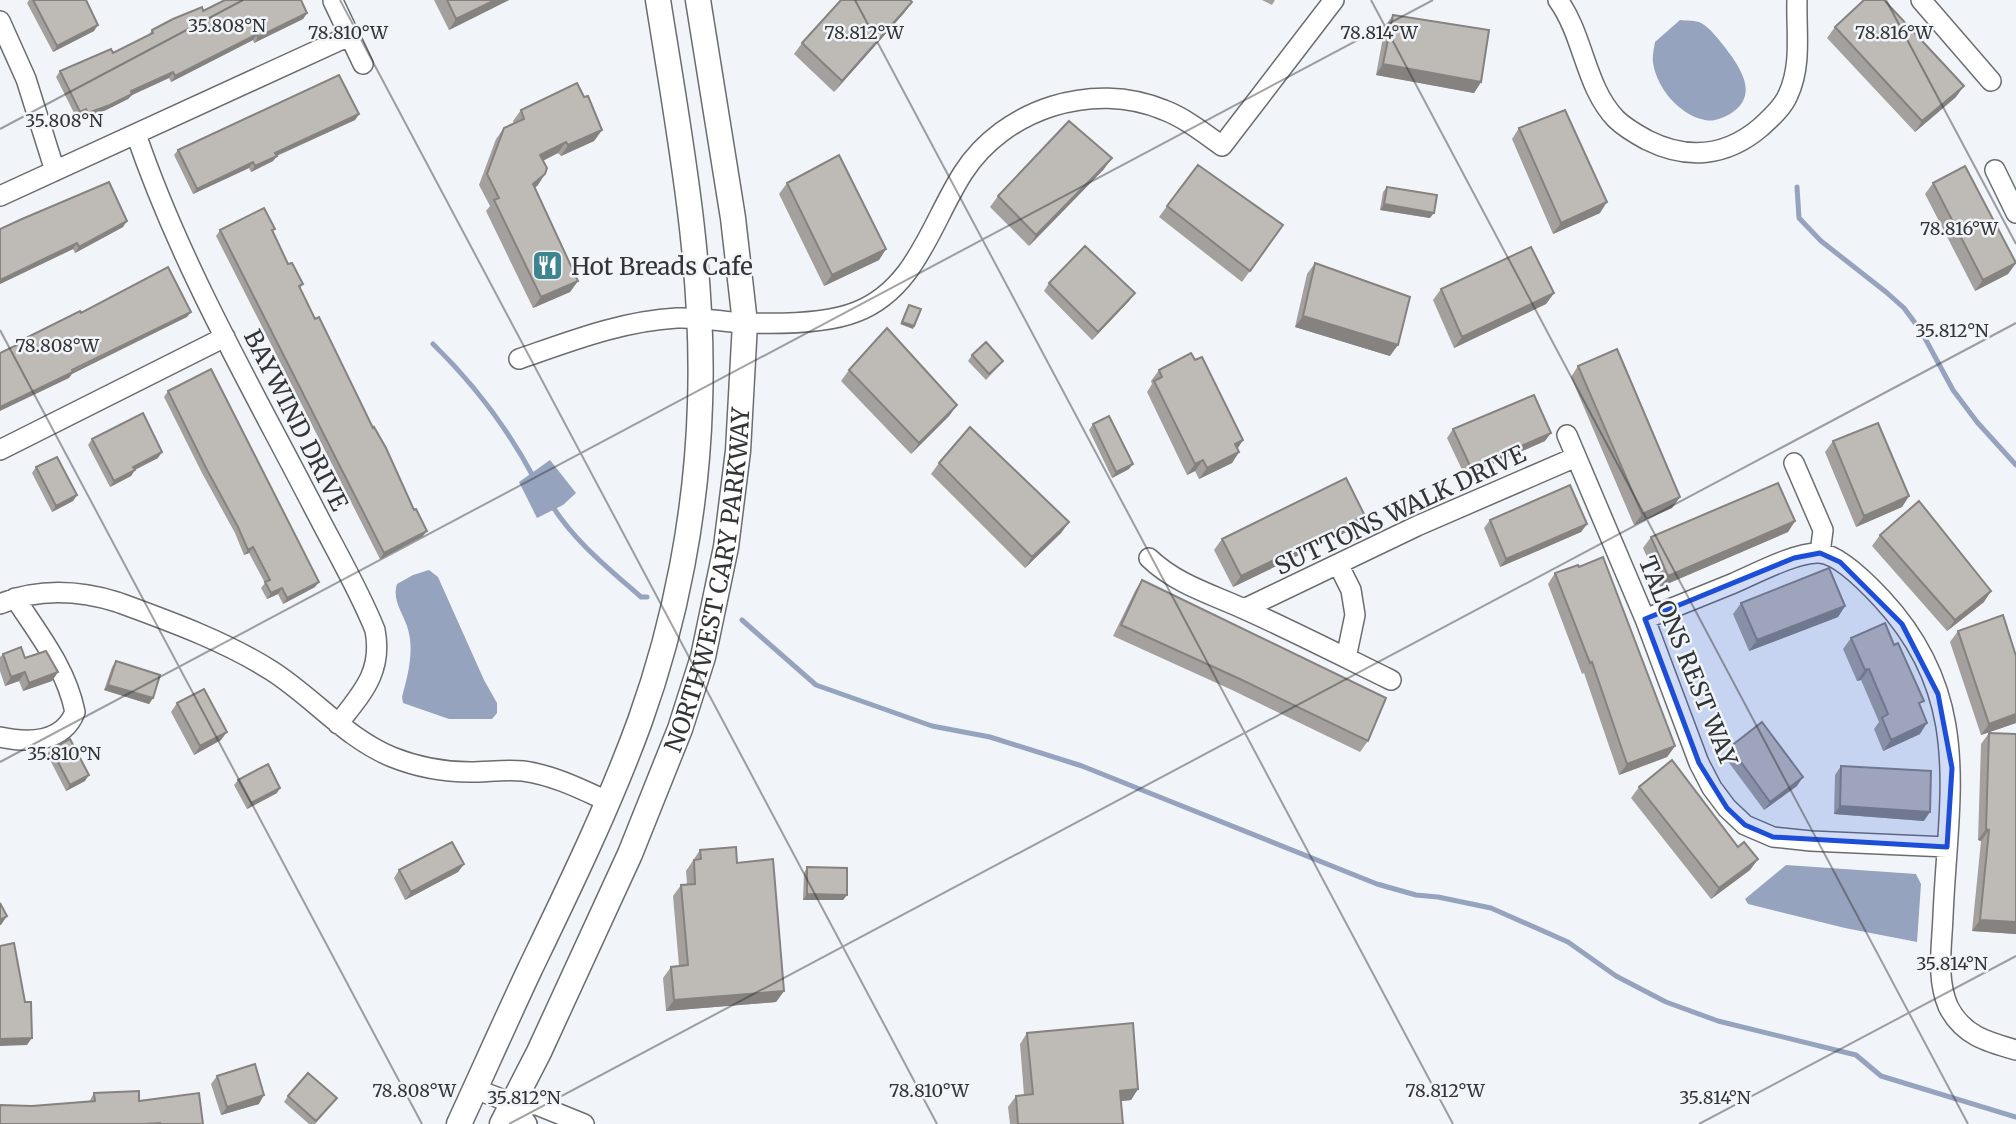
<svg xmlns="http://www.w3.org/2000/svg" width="2016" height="1124" font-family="Merriweather,serif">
<rect width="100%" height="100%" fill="#f1f5f9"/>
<!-- water -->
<path fill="#96a3be" d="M1680,20C1686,21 1696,20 1701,23C1710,27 1724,46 1730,54C1744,74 1757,97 1730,114C1722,118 1714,122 1705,120C1679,115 1657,88 1653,63C1652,56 1654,49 1655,42Z
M550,460L576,493L563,505L537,518L519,482Z
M429,570L438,577L484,680L497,703V713L492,719H449L403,703L402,697C408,674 415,650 407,626C402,611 392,600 397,584L413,575Z
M1786,865L1916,874L1921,884L1917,942L1845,928L1748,904L1745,899Z"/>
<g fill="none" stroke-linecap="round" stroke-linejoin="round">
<!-- stream -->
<path stroke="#96a3be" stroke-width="5" d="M1797,187L1799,218L1821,241L1886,292L1904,308L1921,331L1953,390L1977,422L2016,465
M433,344C475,385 507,427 534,478
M551,504C574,541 608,568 641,597H647
M742,620L816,685L932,726L990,737L1082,766L1377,884L1416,895L1438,897L1491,908L1568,942L1616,976L1666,1002L1718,1021L1856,1055L1881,1076L2016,1117"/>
<defs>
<path id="minor" d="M1558,0C1584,36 1585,87 1616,119C1625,128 1636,134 1647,140C1687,160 1726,157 1761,127C1771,118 1783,107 1788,95C1802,65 1796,32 1797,0
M1921,0L1991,81
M333,1L363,64
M0,21L26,79L55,171
M136,134C181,266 252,388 316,512C336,551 359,590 375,630C383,672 362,693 338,724
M1995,170L2016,213
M0,196L349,36
M519,359C571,341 622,321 677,318C700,317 723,322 746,323C778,324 826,324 856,312C916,289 931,223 963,173C1004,109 1093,80 1164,110C1185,118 1204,133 1222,146L1334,0
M1567,435L1645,619L1699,763L1712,788L1727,808L1745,825L1773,837L1811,841L1947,847
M0,450L225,337
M1794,463L1823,530L1820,553
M1149,558C1176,584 1211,594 1244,609C1293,631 1342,656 1391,680
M1338,564L1351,590L1355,615L1346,658
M0,604C37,588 79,590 117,602C169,621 225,641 272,671C314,698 346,738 392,757C417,767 444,772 470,772C488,772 505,769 523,771C553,775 581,789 607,801
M1244,609L1417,526L1576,457
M1645,619C1675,607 1704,595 1734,583C1755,574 1796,552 1819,553C1839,554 1869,585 1882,599C1974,698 1948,796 1943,916C1942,945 1936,978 1948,1006C1962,1035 1987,1042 2016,1050
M0,737C28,743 63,743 75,712C66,668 39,635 15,598
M475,1089L512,1103L537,1105L584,1124
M512,1103L527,1124"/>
<g id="major">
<path d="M459,1124C483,1072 506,1020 530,969C569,888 609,806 640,721C676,621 697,510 700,404C705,268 679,133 658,0"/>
<path id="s1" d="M502,1124L539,1052L630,854L680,729L703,657L726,547L738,451L745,323L733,218L698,0"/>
</g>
</defs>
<!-- minor casing -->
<use href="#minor" stroke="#6a6d70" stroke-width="22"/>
<!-- major casing -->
<use href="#major" stroke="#6a6d70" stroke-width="27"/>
<!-- minor -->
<use href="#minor" stroke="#fff" stroke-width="19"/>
<!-- major -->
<use href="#major" stroke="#fff" stroke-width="24"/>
</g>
<!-- wall -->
<path fill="#a3a09d" d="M29,0H86L94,31L53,52L27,3Z
M434,0H509L449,30Z
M1262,0H1275L1272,5Z
M912,2L904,13L834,92L794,54L802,43Z
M203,11L307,13L303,19L254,43L253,40L171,82L169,78L132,95L128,99L106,110L84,119L82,114L76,117L56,77L60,71L113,53L148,36L152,30Z
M1393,15L1481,82L1474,93L1376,75L1385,26Z
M1835,27L1956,97L1915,132L1827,38Z
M584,97L602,130L594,141L561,156L558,153L543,161L538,185L535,188L578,281L570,292L533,308L486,211L490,206L479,185L496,139L504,128L514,124L513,121L521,110Z
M359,114L355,120L277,156L273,161L251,172L249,168L193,194L174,155L178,150Z
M1519,128L1600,213L1553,234L1512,139Z
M1104,169L1029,246L990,207L998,196Z
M787,183L886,249L879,260L824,286L779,194Z
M1933,183L2016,263L2008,274L1975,291L1925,194Z
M1387,187L1430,218L1380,210L1383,192Z
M1167,206L1283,225L1242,282L1159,217Z
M123,227L75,253L73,249L0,284V229Z
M220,230L272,232L288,264L303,284L300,288L423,536L380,559L216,236Z
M1315,263L1390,356L1295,327L1307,274Z
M1049,283L1129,301L1092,340L1044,291Z
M1441,289L1554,293L1546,304L1454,348L1433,300Z
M972,355L1003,361L999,366L986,380L968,361Z
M1578,366L1680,497L1672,508L1634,525L1571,377Z
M849,370L957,405L949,416L911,454L841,381Z
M1159,370L1243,440L1237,449L1239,452L1232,463L1199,479L1195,471L1187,475L1147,392L1152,384L1151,381Z
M168,391L315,587L283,604L278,594L267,599L261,588L265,583L249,553L244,555L235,533L202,473L164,397Z
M1093,424L1129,469L1112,478L1089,430Z
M1453,429L1545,441L1465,476L1447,438Z
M92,439L158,458L135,470L131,476L110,487L88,445Z
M1833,441L1909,496L1902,507L1856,527L1825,452Z
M939,463L1069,522L1061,533L1025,568L931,474Z
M36,467L77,495L73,501L52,512L32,473Z
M1490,520L1587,524L1581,532L1500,567L1484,528Z
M1795,521L1788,532L1660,587L1643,548L1651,537Z
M1357,527L1233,587L1214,550L1222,539Z
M1880,535L1984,602L1947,631L1872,546Z
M1579,567L1675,746L1667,757L1619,775L1584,673L1582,674L1548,584L1555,573Z
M1142,580L1368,741L1360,752L1232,690L1113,636L1135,591Z
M1741,603L1845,606L1838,617L1749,651L1733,614Z
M1958,631L2016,723L1981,735L1950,642Z
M1851,638L1920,707V734L1883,751L1874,729L1879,722L1861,680L1857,681L1843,649Z
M3,654L25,658L58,672L52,681L23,691L19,681L5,686L0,671V657Z
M116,661L153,698L149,704L104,690L112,667Z
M177,703L221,740L194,755L171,712Z
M1989,733L2016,934L1972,931L1981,841L1978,840L1981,744Z
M1730,747L1797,786L1764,810L1724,756Z
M51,749L85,781L66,791L47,754Z
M1841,766L1924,821L1834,814L1835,775Z
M238,780L277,793L247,809L234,785Z
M1639,787L1738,847L1758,859L1750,870L1711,899L1631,798Z
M700,850L737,863L784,991L776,1002L666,1011L663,978L671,967L679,966L673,896L681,885L687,884L686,871Z
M464,864L458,872L405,900L394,878L399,870Z
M807,867L847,895L843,900H803L804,873Z
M1027,1033L1138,1089L1131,1100L1121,1101L1123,1124H1010L1008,1107L1016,1096L1024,1095L1020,1044Z
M217,1076L259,1104L221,1115L211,1084Z
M94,1093L139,1101L203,1124H0L32,1106L89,1102Z
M288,1096L337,1098L315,1124H309L284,1102Z"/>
<!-- shaded-wall -->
<path fill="#85827f" d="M495,0H509L449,30L456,19Z
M912,2L904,13L834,92L842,81Z
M307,13L303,19L254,43L258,37Z
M98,25L94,31L53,52L57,46Z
M257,34L253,40L171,82L175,76Z
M1383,64L1481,82L1474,93L1376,75Z
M173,72L169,78L132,95L128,99L106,110L84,119L88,113L131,91Z
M1964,86L1956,97L1915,132L1922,121Z
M86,109L82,114L76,117L80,112Z
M359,114L355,120L271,158L275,153Z
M602,130L594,141L561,156L568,145Z
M566,142L558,153L532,166L540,155Z
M277,156L273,161L251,172L255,166Z
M1112,158L1104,169L1029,246L1036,235Z
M253,162L249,168L193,194L197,189Z
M545,174L538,185L525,195L533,184Z
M1607,202L1600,213L1553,234L1561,223Z
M1384,204L1434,213L1430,218L1380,210Z
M127,221L123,227L75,253L79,247Z
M77,243L73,249L0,284V280Z
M886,249L879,260L824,286L832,275Z
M2016,263L2008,274L1975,291L1983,280Z
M578,281L570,292L533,308L541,297Z
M1135,293L1129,301L1092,340L1098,332Z
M1554,293L1546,304L1454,348L1462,337Z
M191,312L187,317L72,374L69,378L0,411V407Z
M1303,316L1398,345L1390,356L1295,327Z
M902,322L914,326L913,329L900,324Z
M957,405L949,416L911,454L919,443Z
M1551,433L1545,441L1465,476L1471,468Z
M1243,440L1236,451L1235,444Z
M162,452L158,458L130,472L133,467Z
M1239,452L1232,463L1199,479L1207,468Z
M1203,460L1195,471L1187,475L1195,464Z
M1133,464L1129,469L1112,478L1116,472Z
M135,470L131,476L110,487L114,481Z
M77,495L73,501L52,512L56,506Z
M1909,496L1902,507L1856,527L1864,516Z
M1680,497L1672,508L1634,525L1642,514Z
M1365,516L1357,527L1233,587L1241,576Z
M1795,521L1788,532L1660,587L1668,576Z
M1069,522L1061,533L1025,568L1032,557Z
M1587,524L1581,532L1500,567L1506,559Z
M427,531L423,536L380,559L384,553Z
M253,547L249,553L244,555L248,550Z
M319,582L315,587L283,604L287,598Z
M282,588L278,594L267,599L271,593Z
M1991,591L1984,602L1947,631L1955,620Z
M1845,606L1838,617L1749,651L1757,640Z
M1869,669L1861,680L1857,681L1865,670Z
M25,672L19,681L5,686L11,677Z
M58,672L52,681L23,691L29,683Z
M108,685L153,698L149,704L104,690Z
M2016,714V723L1981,735L1989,724Z
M1927,723L1920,734L1883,751L1891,740Z
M227,732L221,740L194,755L200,746Z
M1675,746L1667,757L1619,775L1627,764Z
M89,775L85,781L66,791L70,785Z
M1803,777L1797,786L1764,810L1770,802Z
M280,788L277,793L247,809L251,803Z
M1840,806L1930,812L1924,821L1834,814Z
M1986,829L1989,830L1981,841L1978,840Z
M1758,859L1750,870L1711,899L1719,888Z
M464,864L458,872L405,900L411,892Z
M807,894L847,895L843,900H803Z
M7,916L1,925H0V920Z
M1980,920L2016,922V934L1972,931Z
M784,991L776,1002L666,1011L674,1000Z
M32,1038L27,1045L0,1046V1039Z
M1138,1089L1131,1100L1113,1102L1120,1091Z
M264,1095L259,1104L221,1115L227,1107Z"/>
<!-- building -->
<path fill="#bebab6" stroke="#85827f" stroke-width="2" d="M33,0H86L98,25L57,46Z
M225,0H301L307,13L258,37L257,34L175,76L173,72L131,91L132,94L110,105L88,113L86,109L80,112L60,71L111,49L113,53L153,33L152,30L173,19L202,7L203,11Z
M447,0H495L456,19Z
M841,0H910L912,2L842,81L802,43Z
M1864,0H1884L1964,86L1922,121L1835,27Z
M1393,15L1489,30L1481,82L1383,64Z
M339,75L359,114L275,153L277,156L255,166L253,162L197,189L178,150Z
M577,83L584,97L588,96L602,130L568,145L566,142L540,155L547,168L545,174L533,184L578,281L541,297L494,200L499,198L487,174L504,128L524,119L521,110Z
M1565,110L1607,202L1561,223L1519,128Z
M1069,121L1112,158L1036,235L998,196Z
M839,155L886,249L832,275L787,183Z
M1198,165L1283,225L1250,271L1167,206Z
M1965,166L2016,263L1983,280L1933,183Z
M109,182L127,221L79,247L77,243L0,280V229L22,219Z
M1387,187L1437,195L1434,213L1384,204Z
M264,208L275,229L272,230L288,264L292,263L303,284L299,286L315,319L319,317L373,428L374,427L386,448L414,510L416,509L427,531L384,553L220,230Z
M1085,246L1135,293L1098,332L1049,283Z
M1531,247L1554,293L1462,337L1441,289Z
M1315,263L1410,297L1398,345L1303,316Z
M168,267L191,312L72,370L73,372L0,407V353L29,339L28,337L80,311L81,313Z
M909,305L921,309L914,326L902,322Z
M887,328L957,405L919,443L849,370Z
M986,342L1003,361L989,374L972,355Z
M1617,349L1680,497L1642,514L1578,366Z
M1191,353L1195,360L1202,357L1243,440L1235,444L1239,452L1207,468L1203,460L1195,464L1154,381L1162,377L1159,370Z
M211,369L319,582L287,598L282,588L271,593L265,582L270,580L253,547L248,550L238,527L206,468L168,391Z
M1534,395L1551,433L1471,468L1453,429Z
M143,413L162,452L133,467L135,470L114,481L92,439Z
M1109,416L1133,464L1116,472L1093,424Z
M1878,423L1909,496L1864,516L1833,441Z
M970,427L1069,522L1032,557L939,463Z
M57,457L77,495L56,506L36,467Z
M1346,478L1365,516L1241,576L1222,539Z
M1778,483L1795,521L1668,576L1651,537Z
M1570,485L1587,524L1506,559L1490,520Z
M1919,501L1991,591L1955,620L1880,535Z
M1603,557L1675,746L1627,764L1592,662L1590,663L1555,573L1578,565L1579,567Z
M1829,568L1845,606L1757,640L1741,603Z
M1142,580L1386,698L1368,741L1240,679L1121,625Z
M2003,615L2016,656V714L1989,724L1958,631Z
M1885,623L1894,645L1898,643L1924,701L1919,703L1927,723L1891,740L1882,718L1888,714L1869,669L1865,670L1851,638Z
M21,647L25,658L46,651L58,672L29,683L25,672L11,677L3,654Z
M116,661L160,675L153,698L108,685Z
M204,689L227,732L200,746L177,703Z
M1762,722L1803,777L1770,802L1730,747Z
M1989,733L2016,734V922L1980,920L1989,830L1986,829Z
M70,739L89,775L70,785L51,749Z
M1672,760L1738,847L1744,842L1758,859L1719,888L1639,787Z
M268,764L280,788L251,803L238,780Z
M1841,766L1931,771L1930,812L1840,806Z
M452,842L464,864L411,892L399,870Z
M736,847L737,863L773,859L784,991L674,1000L671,967L688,965L681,885L695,884L694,860L701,859L700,850Z
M807,867L847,868V895L807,894Z
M0,903L7,916L0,920Z
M14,943L25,1002H31L32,1038L0,1039V946Z
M1133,1023L1138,1089L1120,1091L1123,1124H1018L1016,1096L1033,1094L1027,1033Z
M255,1064L264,1095L227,1107L217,1076Z
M308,1073L337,1098L316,1121L288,1096Z
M139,1091V1101L199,1093L203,1124H160V1123L143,1124H0V1105L32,1106L95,1101L94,1093Z"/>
<!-- marked area -->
<path fill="#1d4ed8" fill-opacity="0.2" stroke="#1d4ed8" stroke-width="5" stroke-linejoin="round" d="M1820,553L1840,562L1902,624L1938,694L1952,768L1947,847L1773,837L1745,825L1727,808L1699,763L1645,619L1794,558Z"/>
<!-- ticks -->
<path fill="none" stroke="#323435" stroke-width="2" stroke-opacity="0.45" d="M340,0L937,1124M855,0L1453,1124M1371,0L1968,1124M1886,0L2016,244M0,129L243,0M0,330L422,1124M0,762L1433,0M509,1124L2016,323M1699,1124L2016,956"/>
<!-- icons -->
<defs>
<symbol id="restaurant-square" viewBox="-11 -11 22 22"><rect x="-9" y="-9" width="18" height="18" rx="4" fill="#3f858f" stroke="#f1f5f9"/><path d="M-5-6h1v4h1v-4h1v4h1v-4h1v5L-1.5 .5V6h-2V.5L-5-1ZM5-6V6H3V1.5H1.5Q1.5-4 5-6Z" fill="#fff"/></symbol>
</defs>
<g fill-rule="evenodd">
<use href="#restaurant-square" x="530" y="248" width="35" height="35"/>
</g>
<g text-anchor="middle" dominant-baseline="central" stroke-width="5" stroke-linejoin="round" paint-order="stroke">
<!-- poi labels -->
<g font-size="24" fill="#323435" stroke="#f1f5f9" text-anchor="start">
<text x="571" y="266">Hot Breads Cafe</text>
</g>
<!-- street labels -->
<g font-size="24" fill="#323435" stroke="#f1f5f9">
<text transform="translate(296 420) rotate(63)">BAYWIND DRIVE</text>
<text transform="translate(1400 510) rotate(-25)">SUTTONS WALK DRIVE</text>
<text stroke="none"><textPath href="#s1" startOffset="586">NORTHWEST CARY PARKWAY</textPath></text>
<text transform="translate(1688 661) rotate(68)">TALONS REST WAY</text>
</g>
</g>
<g font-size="18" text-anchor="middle" fill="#323435" stroke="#f1f5f9" stroke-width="5" stroke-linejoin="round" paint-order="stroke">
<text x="227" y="32">35.808°N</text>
<text x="348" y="39">78.810°W</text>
<text x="864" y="39">78.812°W</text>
<text x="1379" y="39">78.814°W</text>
<text x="1894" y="39">78.816°W</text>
<text x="64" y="127">35.808°N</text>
<text x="1959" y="235">78.816°W</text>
<text x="1952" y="337">35.812°N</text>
<text x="57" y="352">78.808°W</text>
<text x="64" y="760">35.810°N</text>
<text x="1952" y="970">35.814°N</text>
<text x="414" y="1097">78.808°W</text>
<text x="929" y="1097">78.810°W</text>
<text x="1445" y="1097">78.812°W</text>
<text x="524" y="1104">35.812°N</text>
<text x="1715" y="1104">35.814°N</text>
</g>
</svg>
